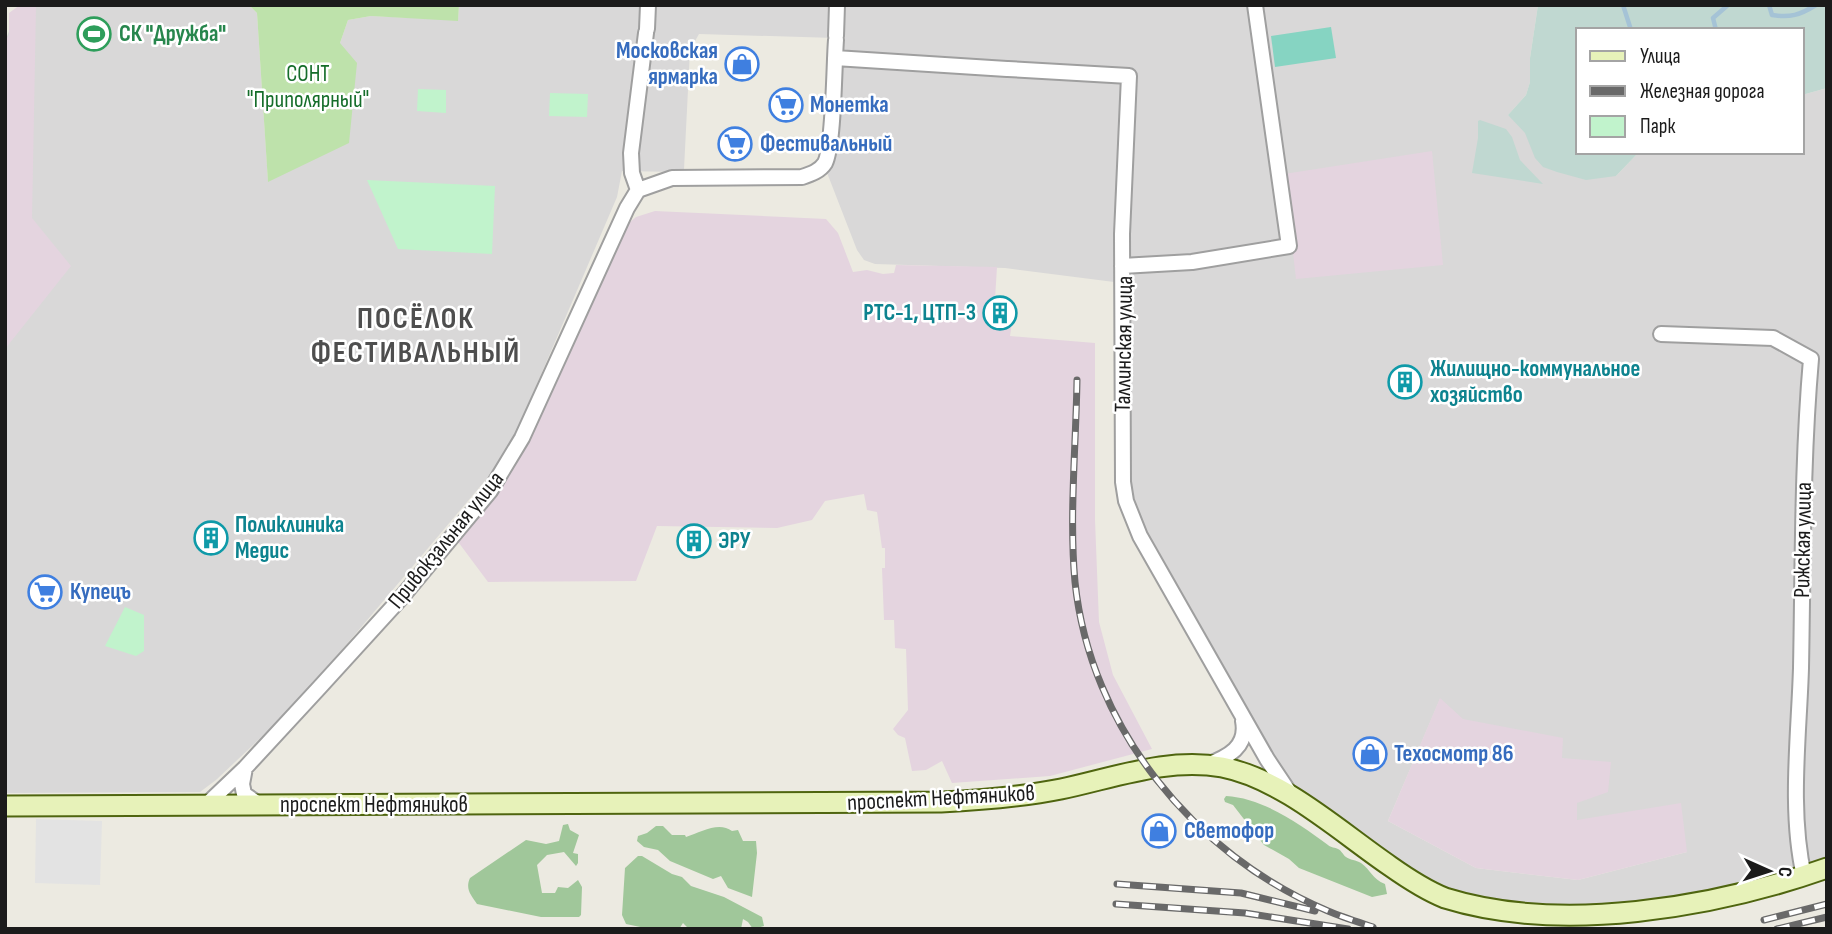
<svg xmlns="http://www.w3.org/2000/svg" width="1832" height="934" font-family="'Sofia Sans Condensed',sans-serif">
<rect width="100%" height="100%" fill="#eceae1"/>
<!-- residential -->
<path fill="#d9d8d8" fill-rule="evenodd" d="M20,5H249L257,13L268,181L340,43L348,20L371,16L458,20L459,5H1538L1530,58V82L1526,95L1508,115L1616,176L1639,152H1802V95L1827,88V868L1699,904L1469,906L1297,801L1126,501L1122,283L1005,268L875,264L864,260L857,250L824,165L835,38L699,34L690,50L684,169L677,172L622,171L617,197L525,412L514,437L489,476L330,664L271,728L216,780L200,792L5,793V41ZM1440,699L1462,719L1561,758L1577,803L1576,821L1687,852L1578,880L1476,868L1388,821Z"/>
<!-- industrial -->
<path fill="#e4d4df" d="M20,5L36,6L32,218L71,266L5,349V41L9,35V13Z
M1432,151L1443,265L1296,279L1284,174Z
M655,211L826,219L838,233L853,272L867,270L883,274L894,273L896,265L997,267L995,299L1015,302L1010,336L1095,343V520L1099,622L1113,675L1152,749L1050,776L952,783L942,761L926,770L912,771L905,738L898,735L893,729L908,710L906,649L895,648L894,620H884L882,568H885V548H882L877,512L867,510L864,494L825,501L812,520L777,528L657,526L636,581L488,582L453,535L490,491L614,236L636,217Z
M1440,698L1463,719L1563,738L1562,758L1611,762L1608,792L1577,803V820L1681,803L1687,852L1578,880L1476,868L1388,821Z"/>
<!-- grass -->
<path fill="#bee2ab" d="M249,5H459L458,21L371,16L348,20L340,43L357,63L349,143L268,182L257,13Z"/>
<!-- forest -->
<path fill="#a0c79a" d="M1226,796C1263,798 1300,824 1328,845C1331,848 1335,847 1338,849C1342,851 1343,855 1346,857C1350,860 1356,860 1361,863C1371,870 1372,879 1385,884L1387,894L1372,897L1299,868L1289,859L1264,845L1233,805L1225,802L1224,799Z
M568,824L570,830L579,835L573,853L578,854V863L576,866L564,852L547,855L537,865L542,893H555L558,887L568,888L578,880L582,887L581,915L579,917H541L477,904C471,895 465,889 470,878L526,840L546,844L559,841L563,825Z
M656,826H663L672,835H685L686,837C701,832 719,821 732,831L738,830L743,841H756L757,853L752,897L728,888L721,876L713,879L670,861L658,850L644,847L637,841L638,836L647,833Z
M638,856H642L672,874L682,877L691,886L724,897L762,917L764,926L753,929L748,922L743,919L741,929H689L683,923L679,929H650L626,924L622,915L625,868Z"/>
<!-- wetland -->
<path fill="#c0d8d1" d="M1538,5H1827V88L1802,95V30H1578V152H1639L1616,176L1586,180L1557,172L1543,167L1535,158L1525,133L1508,115L1526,95L1530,82V58Z
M1480,120L1506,129L1512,137L1520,160L1543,184L1472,173L1478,138V121Z"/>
<!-- park -->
<path fill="#c1f3cc" d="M418,89L446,90V113L417,111Z
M550,93L588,94L587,117L549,116Z
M367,180L495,186L492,254L398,249Z
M125,607L144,615V651L136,656L105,646Z"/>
<!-- pitch -->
<path fill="#86d4c2" d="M1331,27L1336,58L1275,67L1271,36Z"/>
<!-- parking -->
<path fill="#e3e3e3" d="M36,819L102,821L100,885L35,883Z"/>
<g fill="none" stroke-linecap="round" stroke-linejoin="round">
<!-- stream -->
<path stroke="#a5c3d6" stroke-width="4.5" d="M1623,5L1631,30
M1769,5L1772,15C1790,18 1800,15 1816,5
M1716,30L1713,18L1728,5"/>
<defs>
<path id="street" d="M647,29L648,5
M836,36L837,5
M835,58L1007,69
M1008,69L1129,76L1122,234L1123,482L1126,501L1140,536L1267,759L1289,792
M638,190L672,178L802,177C811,174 820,171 825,163C834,145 834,64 836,40
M638,190L632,173L631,153L646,33
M1122,266L1192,262L1289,246L1255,5
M1661,334L1773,338L1811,359C1802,462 1803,565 1801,668C1799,735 1789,811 1804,876
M1207,765C1228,757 1248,747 1243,721
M245,768L242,784L244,794L260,805
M205,806L245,768L319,688L401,598L490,491L522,438L627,208L638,190"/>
<path id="secondary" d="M5,806L941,802C981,800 1021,797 1061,789C1114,778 1168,757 1222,767C1283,779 1340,832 1390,866C1407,878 1425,890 1445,898C1561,934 1713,908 1827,868"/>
</defs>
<!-- street casing -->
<use href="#street" stroke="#9f9f9f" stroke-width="18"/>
<!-- secondary casing -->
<use href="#secondary" stroke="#4f650f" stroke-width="23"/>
<!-- street -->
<use href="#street" stroke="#fff" stroke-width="14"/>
<!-- secondary -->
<use href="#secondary" stroke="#e7f2b9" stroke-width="19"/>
<defs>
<path id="rail" d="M1077,380C1076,445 1069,518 1075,582C1090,727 1194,855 1328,911C1342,917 1358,922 1373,927
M1117,884L1241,893L1315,911
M1116,904L1245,913L1348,929
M1764,920L1827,904
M1777,929L1827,917"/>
</defs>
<!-- rail casing -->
<use href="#rail" stroke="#696969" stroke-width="7"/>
<!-- rail -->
<use href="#rail" stroke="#fff" stroke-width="4.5" stroke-dasharray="13" stroke-linecap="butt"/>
</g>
<!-- icons -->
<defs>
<symbol id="stadium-ring" viewBox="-11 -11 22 22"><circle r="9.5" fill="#fff" stroke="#2e9e5b" stroke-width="1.5"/><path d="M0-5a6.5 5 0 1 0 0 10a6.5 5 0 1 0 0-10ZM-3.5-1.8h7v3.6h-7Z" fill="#2e9e5b"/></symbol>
<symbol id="shop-ring" viewBox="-11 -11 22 22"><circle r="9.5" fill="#fff" stroke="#3f7fe0" stroke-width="1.5"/><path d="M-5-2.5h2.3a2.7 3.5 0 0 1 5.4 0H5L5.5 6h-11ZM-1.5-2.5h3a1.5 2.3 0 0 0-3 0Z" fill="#3f7fe0"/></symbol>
<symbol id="supermarket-ring" viewBox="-11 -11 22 22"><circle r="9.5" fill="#fff" stroke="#3f7fe0" stroke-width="1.5"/><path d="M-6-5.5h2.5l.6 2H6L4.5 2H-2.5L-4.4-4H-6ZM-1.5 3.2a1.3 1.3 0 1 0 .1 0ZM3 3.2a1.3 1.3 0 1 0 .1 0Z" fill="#3f7fe0"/></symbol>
<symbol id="building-ring" viewBox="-11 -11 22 22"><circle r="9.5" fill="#fff" stroke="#0f9aa8" stroke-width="1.5"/><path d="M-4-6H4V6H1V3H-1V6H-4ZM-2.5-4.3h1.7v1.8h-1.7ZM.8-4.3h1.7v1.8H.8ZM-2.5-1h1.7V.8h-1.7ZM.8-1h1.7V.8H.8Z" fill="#0f9aa8"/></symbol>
</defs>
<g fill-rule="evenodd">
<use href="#stadium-ring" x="75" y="15" width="38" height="38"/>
<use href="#shop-ring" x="723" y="45" width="38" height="38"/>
<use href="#supermarket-ring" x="767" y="86" width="38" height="38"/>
<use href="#supermarket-ring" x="716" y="125" width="38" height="38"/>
<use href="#building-ring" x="981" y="294" width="38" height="38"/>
<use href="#building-ring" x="1386" y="363" width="38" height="38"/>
<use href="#building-ring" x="192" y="519" width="38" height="38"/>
<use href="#building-ring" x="675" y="522" width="38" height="38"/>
<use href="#supermarket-ring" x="26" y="573" width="38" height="38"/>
<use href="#shop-ring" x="1351" y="735" width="38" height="38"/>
<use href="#shop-ring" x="1140" y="812" width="38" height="38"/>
</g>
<g text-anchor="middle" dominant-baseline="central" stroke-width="5" stroke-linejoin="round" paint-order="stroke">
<!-- leisure labels -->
<g font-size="23" font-weight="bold" fill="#27864d" stroke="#fff" text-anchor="start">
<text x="119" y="34">СК "Дружба"</text>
</g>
<!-- shop labels -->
<g font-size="23" font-weight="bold" fill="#366cbe" stroke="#fff" text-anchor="start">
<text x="718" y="51" text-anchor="end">Московская<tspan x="718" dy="26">ярмарка</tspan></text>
<text x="810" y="105">Монетка</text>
<text x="760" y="144">Фестивальный</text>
<text x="70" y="592">Купецъ</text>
<text x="1394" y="754">Техосмотр 86</text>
<text x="1184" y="831">Светофор</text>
</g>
<!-- park labels -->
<g font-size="23" fill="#156d2a" stroke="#fff">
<text x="308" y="74">СОНТ<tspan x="308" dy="26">"Приполярный"</tspan></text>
</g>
<!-- culture labels -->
<g font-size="23" font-weight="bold" fill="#0d838f" stroke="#fff" text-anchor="start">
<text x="976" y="313" text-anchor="end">РТС-1, ЦТП-3</text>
<text x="1430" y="369">Жилищно-коммунальное<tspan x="1430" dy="26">хозяйство</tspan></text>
<text x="235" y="525">Поликлиника<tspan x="235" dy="26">Медис</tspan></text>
<text x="718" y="541">ЭРУ</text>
</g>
<!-- street labels -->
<g font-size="23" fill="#1b1b1b" stroke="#fff">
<text transform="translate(1124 344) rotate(-89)">Таллинская улица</text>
<text transform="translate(446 540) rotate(-51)">Привокзальная улица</text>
<text transform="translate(1803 540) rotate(-89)">Рижская улица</text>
<text transform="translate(941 798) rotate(-3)">проспект Нефтяников</text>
<text x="374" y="805">проспект Нефтяников</text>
</g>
<!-- district labels -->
<g font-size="30" font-weight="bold" letter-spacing="2" fill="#4e4e4e" stroke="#fff">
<text x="416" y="319">ПОСЁЛОК<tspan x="416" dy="34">ФЕСТИВАЛЬНЫЙ</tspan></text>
</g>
</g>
<!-- border -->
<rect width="1832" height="934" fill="none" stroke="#1b1b1b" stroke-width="14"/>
<!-- legend -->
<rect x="1576" y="28" width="228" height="126" fill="#ffffff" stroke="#a4a4a4" stroke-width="2"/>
<rect x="1590" y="51" width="35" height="10" fill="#e7f2b9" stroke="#a4a4a4" stroke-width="2"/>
<text x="1640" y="63" font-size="21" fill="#1b1b1b">Улица</text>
<rect x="1590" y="86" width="35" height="10" fill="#696969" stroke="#a4a4a4" stroke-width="2"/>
<text x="1640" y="98" font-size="21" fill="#1b1b1b">Железная дорога</text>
<rect x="1590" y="116" width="35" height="21" fill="#c1f3cc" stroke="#a4a4a4" stroke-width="2"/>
<text x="1640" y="133" font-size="21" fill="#1b1b1b">Парк</text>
<!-- north arrow -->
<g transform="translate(1769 871) rotate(93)" stroke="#ffffff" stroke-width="5" paint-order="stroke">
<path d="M0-5L12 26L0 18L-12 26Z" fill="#1b1b1b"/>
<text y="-10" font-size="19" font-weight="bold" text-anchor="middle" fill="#1b1b1b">С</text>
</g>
</svg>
